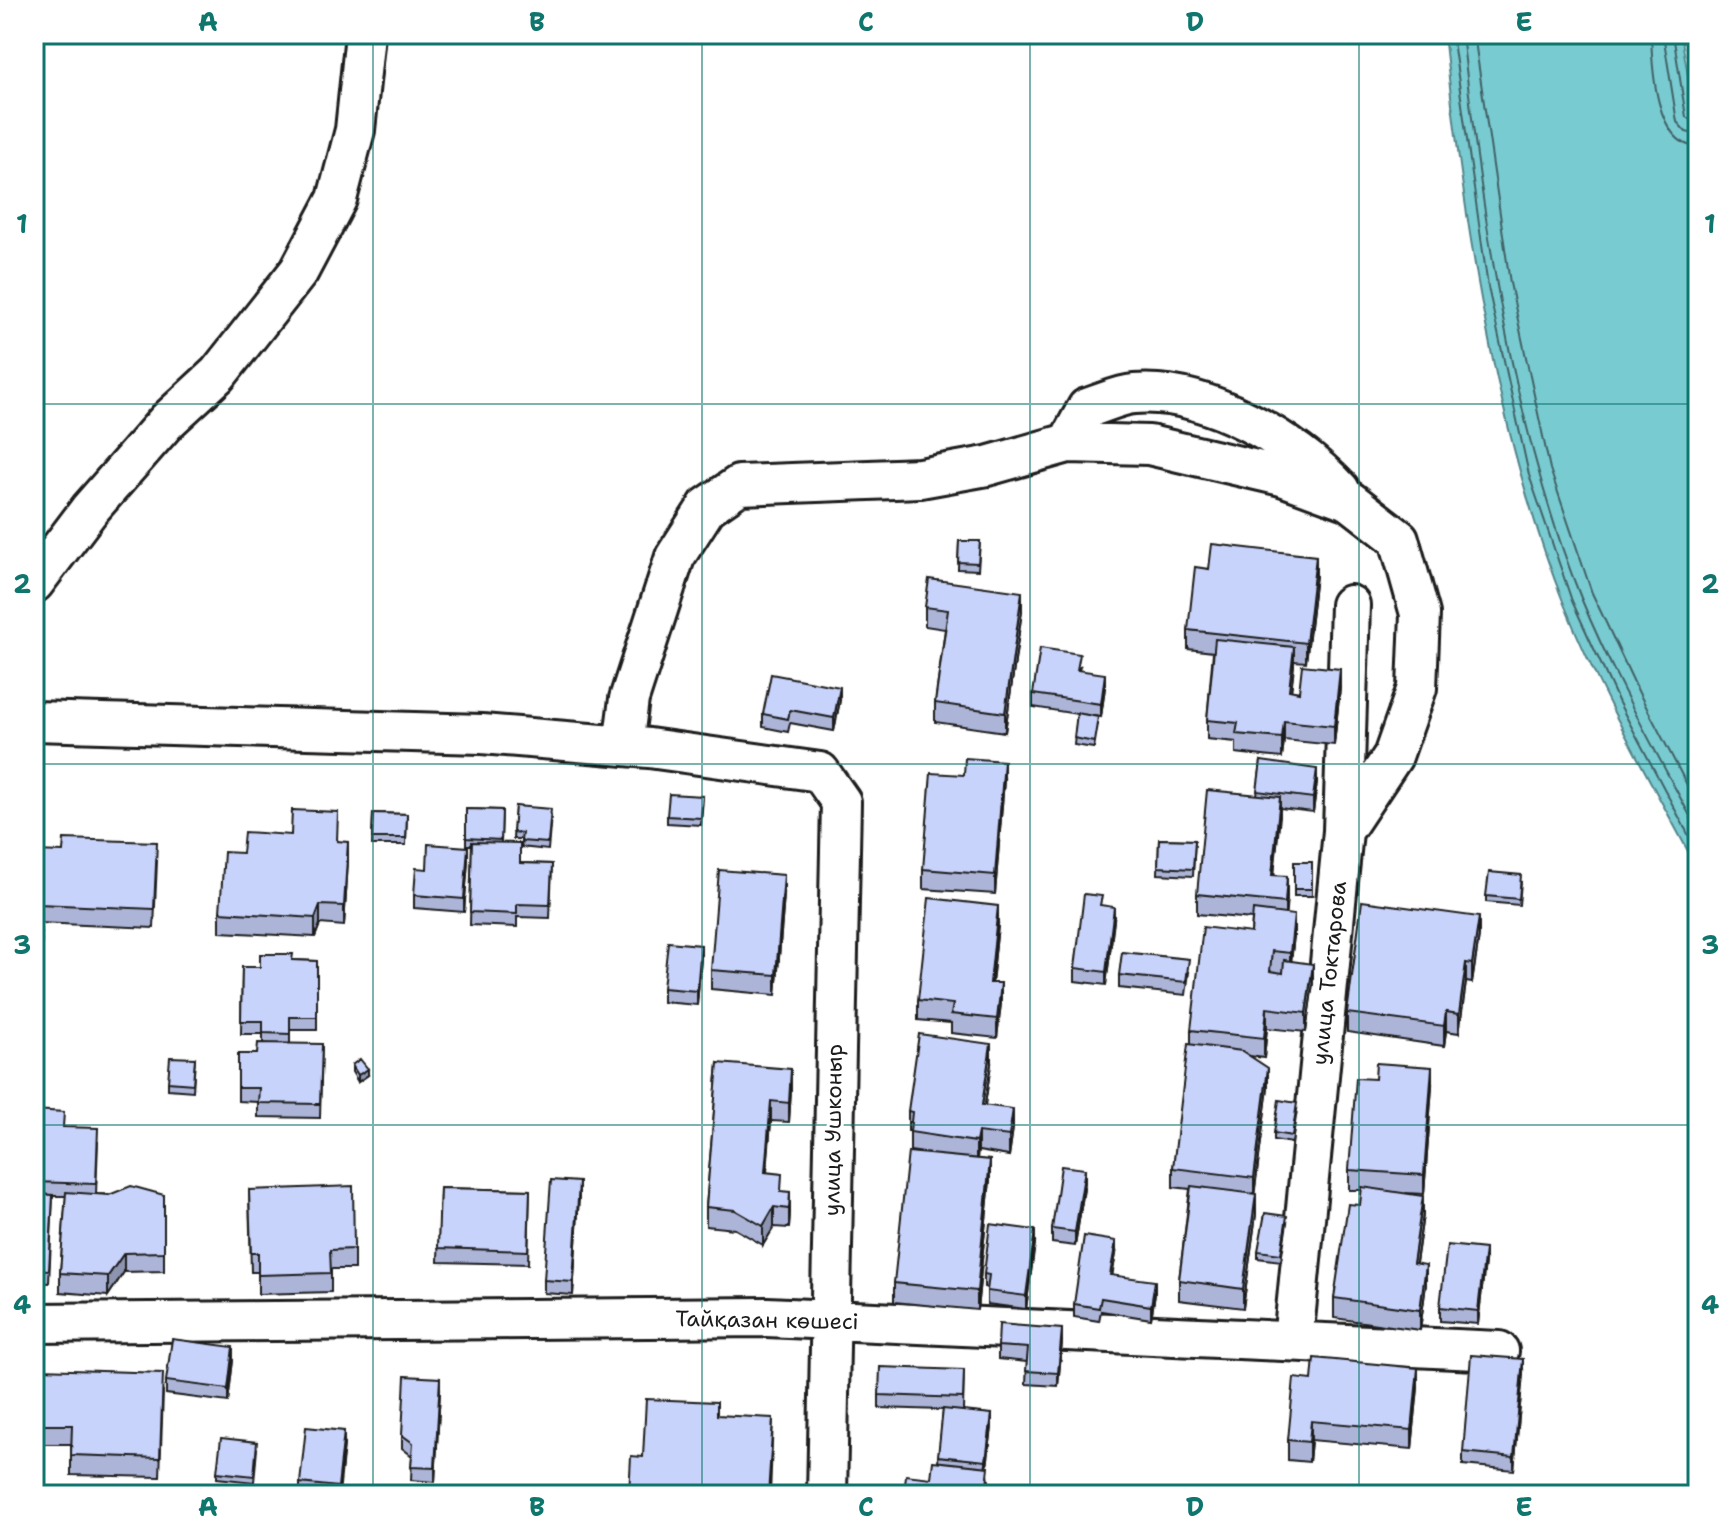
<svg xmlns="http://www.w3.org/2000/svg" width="1732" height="1529" font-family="'Shantell Sans',sans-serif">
<rect width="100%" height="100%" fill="#fff"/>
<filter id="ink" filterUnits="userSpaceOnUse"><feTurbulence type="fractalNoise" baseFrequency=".0125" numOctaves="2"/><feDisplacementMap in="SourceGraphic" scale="16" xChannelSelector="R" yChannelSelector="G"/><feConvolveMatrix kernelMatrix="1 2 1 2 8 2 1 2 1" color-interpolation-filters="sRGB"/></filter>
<g filter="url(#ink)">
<!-- water -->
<path fill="#79cbd2" stroke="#548589" stroke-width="2" d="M1444,34H1681L1698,135V870C1652,783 1601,696 1564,604C1495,430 1464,220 1444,34Z"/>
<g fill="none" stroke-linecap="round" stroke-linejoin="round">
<!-- shore -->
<path stroke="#416265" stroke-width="2" d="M1452,34L1488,287L1529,475L1572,601L1619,703L1698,853
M1462,34C1482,214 1513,430 1581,598C1614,678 1658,755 1698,831
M1474,34L1510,283L1550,469L1592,593L1639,693L1698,806
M1651,34C1652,67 1655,145 1698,147
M1663,34L1677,122L1686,132L1698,135
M1673,34L1686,117L1698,125"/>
<defs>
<path id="minor" d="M1068,443L1087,408C1102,404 1119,395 1134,394C1205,388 1294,440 1340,490
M34,583L90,509L167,421L218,374L299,271L337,199L355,130L365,34
M34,721L482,734L649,748L820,772L841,802L827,1495
M623,746L629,699L675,557L707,507L739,485L920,478L987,466L1068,443L1149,445L1282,476L1350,501L1399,539L1420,614L1417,688L1393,756L1343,831
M34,1323L767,1317L1499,1351
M1293,1341L1343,831L1350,605"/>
</defs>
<!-- minor casing -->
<use href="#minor" stroke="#1c1c1c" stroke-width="44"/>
<!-- minor -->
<use href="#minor" stroke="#fff" stroke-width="38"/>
</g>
<!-- wall -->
<path fill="#acb5d8" stroke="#1c1c1c" stroke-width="2" d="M959,541H980L978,570L958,569Z
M1209,569L1316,575L1306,662L1294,661L1291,691L1299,692L1340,688L1334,745L1284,740L1282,758L1236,753V742L1207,739V720L1213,652L1188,649V630Z
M925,607L1022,611L1005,732L935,722V703L945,629L925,626Z
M1080,667L1079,670L1105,687L1101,717L1087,715L1098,724L1094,748L1074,745L1077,714L1033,707V694Z
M840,700L834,731L790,723L788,732L763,727V714Z
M1261,761L1317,782L1313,812L1280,808L1274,875L1287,896L1285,914L1294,935L1291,961L1313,983L1306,1032L1267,1028L1264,1058L1250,1056L1268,1087L1254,1194L1256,1214L1243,1308L1179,1300V1280L1190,1189L1173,1187V1168L1191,1044V1030L1251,933L1252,919L1197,914V894L1257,795Z
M1004,780L995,894L923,889V869Z
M703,796L701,825L667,823V816Z
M515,806L551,815L548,850L521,847L522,839H513Z
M466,809L502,810L501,843L520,863L552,864L550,918L517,917V927L470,925L472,845H466Z
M373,813L407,814L406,845H372Z
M1159,839L1195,840L1193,876L1158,874Z
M338,841L348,861L344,926L320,924L315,937L220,932V912Z
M34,851L157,861L154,928L38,923V910H34Z
M468,860L464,912L414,908V895L427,869Z
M1294,862H1312V896H1294Z
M1521,882L1519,905L1486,902V896Z
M784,895L776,995L711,989V970Z
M1114,920L1106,985L1075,981V968Z
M998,925L992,983L1001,1003L997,1038L951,1033V1023L918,1020V1000Z
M34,930H41L42,958L34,959Z
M1479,936L1472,983L1466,982L1459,1033L1446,1031L1444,1046L1347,1032V1013Z
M701,958L697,1005L663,1002V988Z
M292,960L317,961V1030H290V1044H322L320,1118L258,1117V1102L238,1101V1054H257L263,1043V1034H241L242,967H260Z
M1189,972L1186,995L1119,988V975Z
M195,1058L193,1091L168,1089V1082Z
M718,1063L791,1089L789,1122L771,1121L767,1172L790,1211L789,1228L774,1227L763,1245L735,1229L706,1226V1207Z
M991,1064L985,1105L1013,1128L1009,1156L978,1151L977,1159L990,1180L977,1310L894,1302V1283L931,1154L910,1151V1131H908V1111Z
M352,1065L368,1075L358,1082L352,1072Z
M1432,1086L1424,1194L1407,1193L1423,1215L1416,1263L1426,1284L1420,1330L1334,1318V1298L1360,1205L1362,1190H1349V1170Z
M34,1110L64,1127L98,1142L96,1194L164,1195V1271L124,1272L108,1296L60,1292V1273L66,1196H53L49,1283L34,1282Z
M1297,1110L1292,1143L1274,1140V1133Z
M1085,1182L1075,1246L1052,1243V1229Z
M440,1188L530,1190L528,1264L438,1262Z
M249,1190L354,1249V1269H331V1292L258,1294V1272H251Z
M579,1195L573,1295L544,1293V1280Z
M1287,1223L1281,1261L1258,1258V1251Z
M1035,1243L1026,1309L987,1304V1288L984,1287V1274Z
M1116,1254L1112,1275L1155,1294L1151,1319L1101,1311L1099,1321L1074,1317V1304Z
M1485,1262L1478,1324L1440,1321V1307Z
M1062,1342L1058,1386L1026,1384L1027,1362L998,1359V1346Z
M233,1360L228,1402L166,1394V1381Z
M964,1370L963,1411L992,1427L987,1467L989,1481L988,1495H904L931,1478L938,1461L943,1410L879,1408V1395Z
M1523,1373L1514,1470L1463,1465V1452Z
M1312,1380L1418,1387L1412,1449L1311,1440L1309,1462L1288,1460V1440Z
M440,1391L435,1482L411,1480L412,1456L402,1448V1435Z
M163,1392L160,1477L71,1475V1444H38V1425Z
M344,1444L339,1495H300V1483Z
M257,1449L254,1482L217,1478V1472Z"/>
<!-- shaded-wall -->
<path fill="#8c94b0" stroke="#1c1c1c" stroke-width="2" d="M1316,556V575L1306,662V643Z
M1022,592V611L1005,732V713Z
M1294,647V666L1289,710V690Z
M1340,669V688L1334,745V726Z
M1105,674V687L1101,717V704Z
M840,687V700L834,731V718Z
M1284,721V740L1282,758V738Z
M1004,761V780L995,894V875Z
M1317,769V782L1313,812V798Z
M1280,797V816L1272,894V875Z
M348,842V861L344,926V906Z
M468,847V860L464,912V899Z
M784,875V895L776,995V975Z
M1287,876V896L1285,922V903Z
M320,905V924L315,937V918Z
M998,906V925L990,1002V983Z
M1114,907V920L1106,985V972Z
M1294,915V935L1290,973V953Z
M1479,917V936L1472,983V964Z
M701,945V958L697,1005V991Z
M1466,963V982L1459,1033V1014Z
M1313,964V983L1306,1032V1013Z
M1001,983V1003L997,1038V1019Z
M1267,1008V1028L1264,1058V1038Z
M1446,1012V1031L1444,1046V1026Z
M991,1044V1064L982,1124V1105Z
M1432,1067V1086L1424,1194V1175Z
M1268,1068V1087L1254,1197V1178Z
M368,1069V1075L358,1082V1075Z
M791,1069V1089L789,1122V1103Z
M771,1101V1121L765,1191V1172Z
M1013,1109V1128L1009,1156V1136Z
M978,1132V1151L976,1161V1142Z
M990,1160V1180L977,1310V1291Z
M1085,1169V1182L1075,1246V1232Z
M579,1182V1195L573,1295V1282Z
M790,1192V1211L789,1228V1209Z
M1256,1194V1214L1243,1308V1289Z
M1423,1196V1215L1413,1282V1263Z
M774,1207V1227L763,1245V1226Z
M1035,1230V1243L1026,1309V1296Z
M1116,1241V1254L1110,1288V1275Z
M1485,1249V1262L1478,1324V1311Z
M124,1253V1272L108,1296V1276Z
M1426,1265V1284L1420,1330V1310Z
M1155,1281V1294L1151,1319V1306Z
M1062,1329V1342L1058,1386V1373Z
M233,1347V1360L228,1402V1389Z
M1523,1359V1373L1514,1470V1457Z
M1418,1368V1387L1412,1449V1430Z
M440,1378V1391L435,1482V1468Z
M992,1414V1427L986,1474V1461Z
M773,1418L770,1495H768Z
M1311,1421V1440L1309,1462V1442Z
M344,1431V1444L338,1495V1487Z"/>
<!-- building -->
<path fill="#c8d3fb" stroke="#1c1c1c" stroke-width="2" d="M959,541H980L978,563L958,562Z
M1212,544L1316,556L1306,643L1188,630L1195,567L1209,569Z
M929,579L1022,592L1005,713L935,703L948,610L925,607Z
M1215,639L1294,647L1289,690L1299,692L1302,665L1340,669L1334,726L1284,721L1282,738L1236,734L1238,723L1207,720Z
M1040,648L1080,654L1077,670L1105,674L1101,704L1033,694Z
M771,674L840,687L834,718L790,710L788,719L763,714Z
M1077,713L1098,717L1094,742L1074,738Z
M965,758L1004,761L995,875L923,869L931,773L964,775Z
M1261,761L1317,769L1313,798L1257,791Z
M1207,790L1280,797L1272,875L1287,876L1285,903L1197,894Z
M669,794L703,796L701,818L667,816Z
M515,806L551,809L548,843L521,841L522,833L513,832Z
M466,809L502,810L501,840L466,838Z
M292,810L338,812L337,841L348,842L344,906L320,905L315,918L220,912L224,852L242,853L244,832L291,835Z
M373,813L407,814L406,838H372Z
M64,839L157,842L154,909L38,904L39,891H34V851L63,852Z
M1159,839L1195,840L1193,869L1158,867Z
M472,842L520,843V863L552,864L550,905L517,904V914L470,912Z
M428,844L468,847L464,899L414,895L416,868L427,869Z
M1294,862H1312V889H1294Z
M719,870L784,875L776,975L711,970Z
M1489,872L1521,875L1519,899L1486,896Z
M1084,894L1102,896L1100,905L1114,907L1106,972L1075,968Z
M929,898L998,906L990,983H1001L997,1019L951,1014L953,1004L918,1000Z
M1362,901L1479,917L1472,964L1466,963L1459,1014L1446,1012L1444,1026L1347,1013Z
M1253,910L1294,915L1290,953L1272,951L1270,971L1283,973L1284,960L1313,964L1306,1013L1267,1008L1264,1038L1191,1030L1203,927L1251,933Z
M34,930H41L42,952H34Z
M668,942L701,945L697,991L663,988Z
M1122,952L1189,959L1186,982L1119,975Z
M260,954H293L292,960L317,961V1017H290V1034L263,1033V1021H241L242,967H260Z
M919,1034L991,1044L982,1105L1013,1109L1009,1136L978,1132L976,1142L910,1132L912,1112L908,1111Z
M258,1043L322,1044L320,1104L258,1103L259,1088H238V1054H257Z
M1188,1044L1242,1051L1268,1068L1254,1178L1173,1168Z
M170,1057L195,1058L193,1084L168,1082Z
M360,1059L368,1069L358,1075L352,1065Z
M718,1063L791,1069L789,1103L771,1101L765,1172L782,1174L781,1191L790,1192L789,1209L774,1207L763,1226L735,1210L706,1207Z
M1376,1063L1432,1067L1424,1175L1349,1170L1356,1078L1375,1079Z
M1279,1100L1297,1103L1292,1136L1274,1133Z
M34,1110L64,1112L63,1127L98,1128L96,1184L34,1182Z
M908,1152L990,1160L977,1291L894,1283Z
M1061,1166L1085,1169L1075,1232L1052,1229Z
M551,1180L579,1182L573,1282L544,1280Z
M131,1186L164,1195V1252L124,1253L108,1276L60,1273L66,1192L109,1195Z
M353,1186L354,1249L330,1250L331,1273L258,1275V1253H251L249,1190Z
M1191,1186L1256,1194L1243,1289L1179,1280Z
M1362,1187L1423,1196L1413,1263L1426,1265L1420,1310L1334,1298L1348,1204L1360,1205Z
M440,1188L530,1190L528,1251L438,1248Z
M34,1194L53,1195L49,1270L34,1269Z
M1265,1213L1287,1216L1281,1254L1258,1251Z
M990,1224L1035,1230L1026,1296L987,1291L989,1275L984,1274Z
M1084,1236L1116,1241L1110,1275L1155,1281L1151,1306L1101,1298L1099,1308L1074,1304Z
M1447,1245L1485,1249L1478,1311L1440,1307Z
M999,1324L1062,1329L1058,1373L1026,1371L1028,1348L998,1346Z
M172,1339L233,1347L228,1389L166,1381Z
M1471,1355L1523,1359L1514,1457L1463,1452Z
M1314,1358L1418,1368L1412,1430L1311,1421L1309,1442L1288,1440L1294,1378L1312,1380Z
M880,1367L964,1370L963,1398L879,1395Z
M40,1369L163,1373L160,1458L71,1455L72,1425H38Z
M405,1376L440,1378L435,1468L411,1467L413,1443L402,1435Z
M646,1399L717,1402V1415L773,1418L768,1495H629L631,1456L643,1457Z
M943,1409L992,1414L986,1461L938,1456Z
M306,1427L344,1431L338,1487L300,1483Z
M221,1438L257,1442L254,1476L217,1472Z
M933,1461L989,1467L986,1495H904L906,1475L931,1478Z"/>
</g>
<!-- grid -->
<path fill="none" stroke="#0f766e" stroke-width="2" stroke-opacity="0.55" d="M373,34V1495M702,34V1495M1030,34V1495M1359,34V1495M34,404H1698M34,764H1698M34,1125H1698"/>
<g text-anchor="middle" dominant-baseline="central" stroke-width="6" stroke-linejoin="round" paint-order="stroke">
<!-- street labels -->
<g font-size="22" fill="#1c1c1c" stroke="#fff">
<text transform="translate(1329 973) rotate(-84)">улица Токтарова</text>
<text transform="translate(833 1130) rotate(-89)">улица Ушконыр</text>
<text transform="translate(767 1320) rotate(1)">Тайқазан көшесі</text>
</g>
</g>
<!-- margin -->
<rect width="1732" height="1529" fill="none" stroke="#fff" stroke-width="88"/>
<rect x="44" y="44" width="1644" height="1441" fill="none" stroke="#0f766e" stroke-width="3"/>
<g font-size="26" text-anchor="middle" font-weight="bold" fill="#0f766e">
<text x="208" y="31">A</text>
<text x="537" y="31">B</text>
<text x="866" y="31">C</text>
<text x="1195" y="31">D</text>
<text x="1524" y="31">E</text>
<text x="22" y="233">1</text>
<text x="1710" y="233">1</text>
<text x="22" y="593">2</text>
<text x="1710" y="593">2</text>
<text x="22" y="954">3</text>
<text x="1710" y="954">3</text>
<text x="22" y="1314">4</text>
<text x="1710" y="1314">4</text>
<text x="208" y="1516">A</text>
<text x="537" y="1516">B</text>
<text x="866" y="1516">C</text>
<text x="1195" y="1516">D</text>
<text x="1524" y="1516">E</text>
</g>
</svg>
